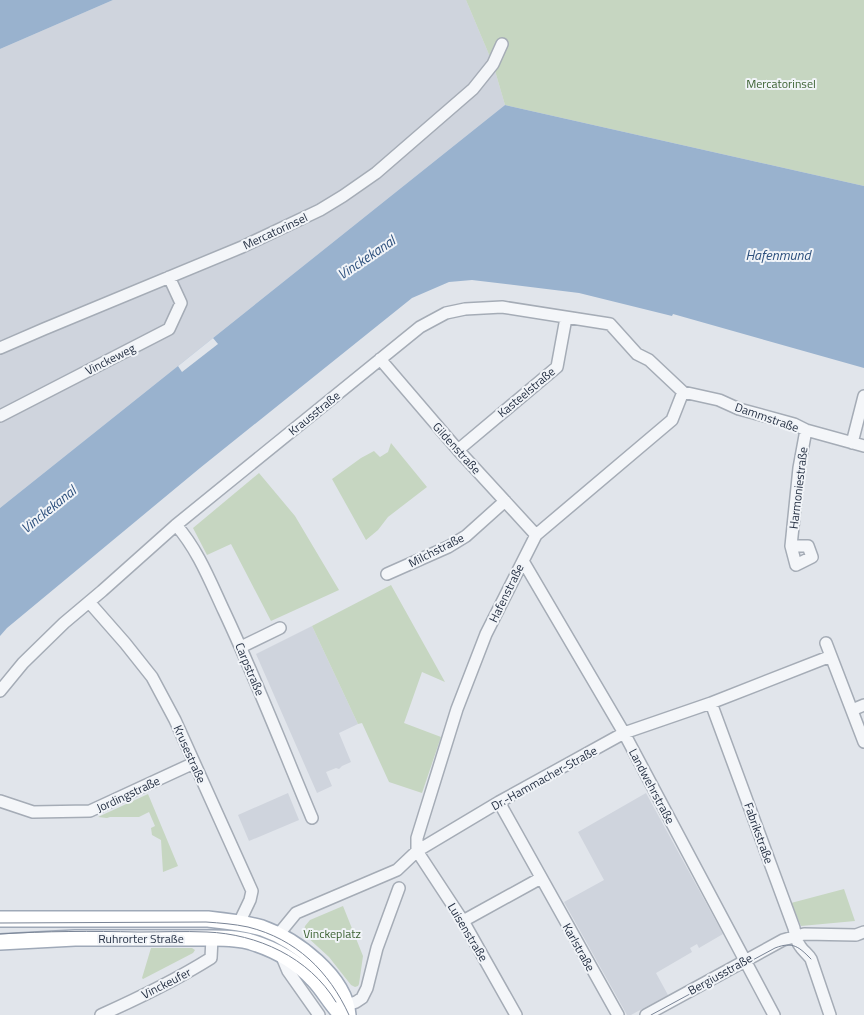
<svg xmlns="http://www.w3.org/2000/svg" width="864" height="1015" font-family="'Titillium Web',sans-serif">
<rect width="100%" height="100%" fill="#e1e5eb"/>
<!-- built -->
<path fill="#cfd4dd" d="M113,0H466L493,64L505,105L0,508V49Z
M312,626L358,724L339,733L351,762L342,766L339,769L336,768L326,772L332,786L317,793L256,654Z
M288,793L299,820L249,841L238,815Z
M646,793L723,934L699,948L697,944L690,948L692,952L656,973L668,995L631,1015H627L564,902L604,880L578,832Z"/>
<!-- green -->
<path fill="#c6d6c1" d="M466,0H864V186L505,105L493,64Z
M391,443L427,487L388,517L378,530L366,540L332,479L361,458L374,451L380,457L388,452Z
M259,473L295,516L339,590L271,621L231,544L207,555L193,528Z
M391,585L445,682L422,672L404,723L441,737L422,793L389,782L362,723L358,724L312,626Z
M148,794L178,866L163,872L161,840L152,835L151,828L155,826L149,812L139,817H110L107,818L98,817Z
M844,889L855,921L801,926L791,903Z
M343,906L363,956L359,984L358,986L355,987L351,985L329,957L306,936L304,931L305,926L310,920Z
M151,948H192L195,950L193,953L143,979L142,978Z"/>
<!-- water -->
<path fill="#99b2ce" d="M0,0H113L0,49Z
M505,105L864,186V368L673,314L672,316L579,293L472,280L449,282L412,298L200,468L7,628L0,636V508Z"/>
<!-- pier -->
<path fill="#e1e5eb" d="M213,338L218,344L182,372L178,366Z"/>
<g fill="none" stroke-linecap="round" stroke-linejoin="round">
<defs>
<path id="minor" d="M0,348L44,329L242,247L320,210L343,196L376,173L473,89L493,64L502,44
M380,359L458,450L536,535
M0,416L169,329L181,303L169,277
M852,443L864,396
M458,450L557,367L566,318
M176,525C198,550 210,581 224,611C256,679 283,749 312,818
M791,546H808L812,557L796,565L791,546L799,468L806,430
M523,561L624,733L774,1015
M387,574L448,547L466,536L505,501
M89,602L125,643L152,677L175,720L252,891L250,900L239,923
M826,643L864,742
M241,647L280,628
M0,691L23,663L64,623L102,591L176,525L420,327L446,313L465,309L502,307L610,324L637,354L649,360L683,392L719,400L739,409L794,424L806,430L864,446
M711,703L794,928C795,934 796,941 800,946C803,951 808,954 811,959L830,1015
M852,710L864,705
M0,801L33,812L90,811L194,763
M499,802L618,1015
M463,921L541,878
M278,935L296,913L397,870L417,851L499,802L624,733L711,703L831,656
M280,952L288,971L319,1015
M347,1005L356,1002L362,998L367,988L377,948L399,888
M101,1015C139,998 176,980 211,958L212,938
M516,1015L463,921L417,851V838L457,709L486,634L536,535L672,420L683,392
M646,1015L783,940L804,934L856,935L864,932"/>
<path id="major" d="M0,919H208C226,921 245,923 262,928C296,940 345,977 348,1015
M0,942L75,938H212C225,938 239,938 251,942C274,949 296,961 313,979C324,990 331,1005 342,1015"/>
</defs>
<!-- minor casing -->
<use href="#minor" stroke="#a5acb6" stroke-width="14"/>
<!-- major casing -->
<use href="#major" stroke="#9fa9b8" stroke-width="18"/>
<!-- minor -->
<use href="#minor" stroke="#f4f6f9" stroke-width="11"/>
<!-- major -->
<use href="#major" stroke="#fff" stroke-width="15"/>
<!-- tram -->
<path stroke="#798496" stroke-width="1" d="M0,923L206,922C220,923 234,924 248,927C296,939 329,971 349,1015
M0,934C46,931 92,931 138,932C161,932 184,931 207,932C257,934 309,957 336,1002
M651,1015L775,948C793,941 799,947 811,959"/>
</g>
<g text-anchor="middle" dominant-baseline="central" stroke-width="4" stroke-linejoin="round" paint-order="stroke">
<!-- park labels -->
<g font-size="12" fill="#3c6233" stroke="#f1f4f8">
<text x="781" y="83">Mercatorinsel</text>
<text x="332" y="933">Vinckeplatz</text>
</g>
<!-- street labels -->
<g font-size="12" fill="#273245" stroke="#f1f4f8">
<text transform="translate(275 231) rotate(-25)">Mercatorinsel</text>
<text transform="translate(110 359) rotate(-27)">Vinckeweg</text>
<text transform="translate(526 392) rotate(-40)">Kasteelstraße</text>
<text transform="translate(314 413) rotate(-39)">Krausstraße</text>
<text transform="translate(767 417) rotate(19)">Dammstraße</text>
<text transform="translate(457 448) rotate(48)">Gildenstraße</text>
<text transform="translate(798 488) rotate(-83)">Harmoniestraße</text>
<text transform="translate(436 550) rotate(-27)">Milchstraße</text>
<text transform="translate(506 593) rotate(-64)">Hafenstraße</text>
<text transform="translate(250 669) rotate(67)">Carpstraße</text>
<text transform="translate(190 754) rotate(66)">Krusestraße</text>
<text transform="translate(544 778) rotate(-29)">Dr.-Hammacher-Straße</text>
<text transform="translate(652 786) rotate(62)">Landwehrstraße</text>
<text transform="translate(128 794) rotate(-25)">Jordingstraße</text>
<text transform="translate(759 833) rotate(70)">Fabrikstraße</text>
<text transform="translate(468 932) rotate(59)">Luisenstraße</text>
<text x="141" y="938">Ruhrorter Straße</text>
<text transform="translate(579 947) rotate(61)">Karlstraße</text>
<text transform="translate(720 974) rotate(-29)">Bergiusstraße</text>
<text transform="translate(166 983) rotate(-27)">Vinckeufer</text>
</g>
<!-- water labels -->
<g font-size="14" font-style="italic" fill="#2d507d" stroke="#f1f4f8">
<text x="778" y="254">Hafenmund</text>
<text transform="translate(366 257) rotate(-34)">Vinckekanal</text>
<text transform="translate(48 509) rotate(-39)">Vinckekanal</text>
</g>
</g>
</svg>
